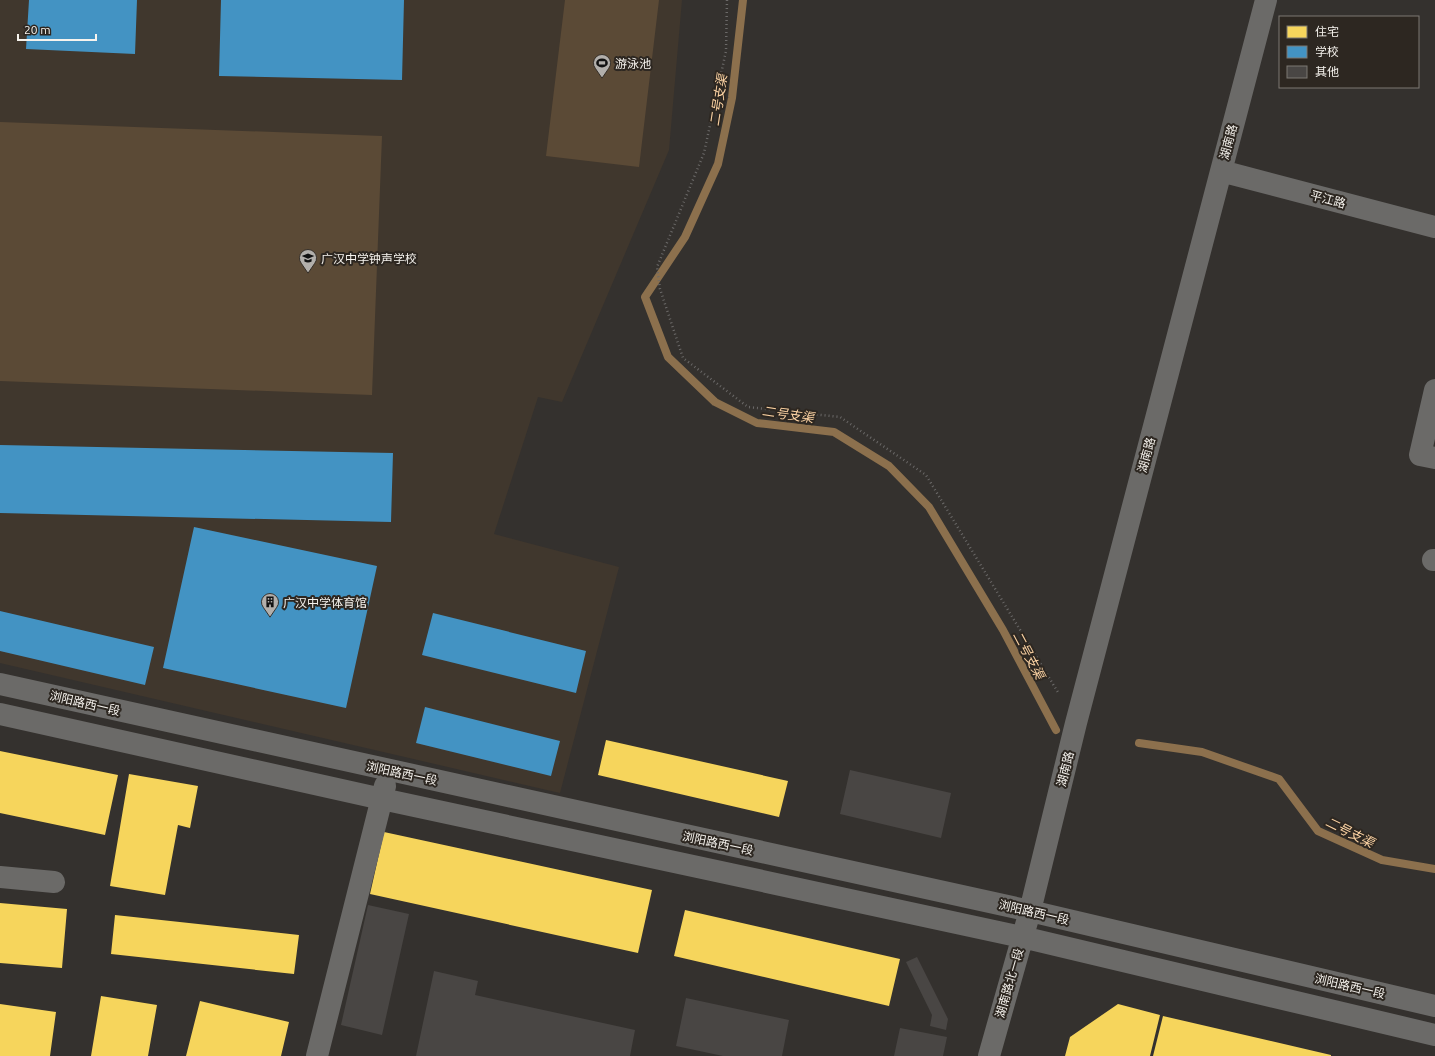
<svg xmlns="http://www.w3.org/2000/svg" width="1435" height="1056" font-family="Ubuntu,'Noto Sans SC',sans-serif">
<rect width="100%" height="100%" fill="#34312e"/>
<!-- built -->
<path fill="#40372d" d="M0,0H682L669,150L562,402L538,397L494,534L619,567L560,793L0,663Z"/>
<!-- green -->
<path fill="#5b4a36" d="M565,0H659L639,167L546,156Z
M0,122L382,136L372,395L0,381Z"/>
<!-- homes -->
<path fill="#f6d55c" d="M606,740L788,781L779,817L598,775Z
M0,751L118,775L105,835L0,813Z
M129,774L198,786L190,828L178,825L165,895L110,886Z
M384,832L652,890L638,953L370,894Z
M0,903L67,909L62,968L0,963Z
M685,910L900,959L889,1006L674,956Z
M115,915L299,935L294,974L111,954Z
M101,996L157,1005L148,1056H91Z
M200,1001L289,1022L281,1056H186Z
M0,1004L56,1012L50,1056H0Z
M1118,1004L1160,1015L1150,1056H1065L1070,1037Z
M1163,1016L1331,1055V1056H1153Z"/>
<!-- schools -->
<path fill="#4393c3" d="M29,0H137L135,54L26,49Z
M221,0H404L402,80L219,76Z
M0,445L393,453L391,522L0,513Z
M194,527L377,566L346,708L163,668Z
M0,611L154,647L145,685L0,651Z
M433,613L586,651L576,693L422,655Z
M425,707L560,741L551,776L416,743Z"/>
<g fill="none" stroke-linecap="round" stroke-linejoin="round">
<!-- stream -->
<path stroke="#8c704d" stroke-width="8" d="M743,0L732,98L718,164L685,237L645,297L668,357L715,402L757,423L834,432L889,466L929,507L1003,630L1056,730
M1139,743L1202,752L1279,779L1318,831L1382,860L1435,869"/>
</g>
<!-- building -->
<path fill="#494644" d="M850,770L951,793L941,838L840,814Z
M368,905L409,914L382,1035L341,1025Z
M917,957L948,1019L946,1030L930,1026L932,1015L906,962Z
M434,971L478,981L475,995L635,1030L630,1056H416Z
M686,998L789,1020L782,1056H723L676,1046Z
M900,1028L947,1037L943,1056H894Z"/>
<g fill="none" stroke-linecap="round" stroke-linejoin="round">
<!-- path -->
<path stroke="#6b6968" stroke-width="2.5" stroke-dasharray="1 3" stroke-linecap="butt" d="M727,0L726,51L704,153L657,267L660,289L683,358L748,407L840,417L926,475L1059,694"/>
<!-- minor -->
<path stroke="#6b6a68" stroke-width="22" d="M1221,171L1435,227
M1435,390L1420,455L1435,458
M1433,560H1435
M0,684L1030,911L1435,1006
M0,714L382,799L1022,937L1435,1035
M0,877L54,882
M317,1056L385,786
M989,1056L1030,911L1076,723L1266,0"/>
</g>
<!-- icons -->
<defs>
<symbol id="stadium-pin" viewBox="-11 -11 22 30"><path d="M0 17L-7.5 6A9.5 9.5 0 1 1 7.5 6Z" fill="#b2afab" stroke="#2d2721"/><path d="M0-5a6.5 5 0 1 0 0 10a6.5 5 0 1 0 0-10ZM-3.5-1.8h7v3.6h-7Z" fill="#111"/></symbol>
<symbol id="school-pin" viewBox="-11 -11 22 30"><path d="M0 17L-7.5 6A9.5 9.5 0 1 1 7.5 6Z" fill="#b2afab" stroke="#2d2721"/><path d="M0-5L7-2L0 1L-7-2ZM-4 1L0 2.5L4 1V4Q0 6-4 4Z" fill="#111"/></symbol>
<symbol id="building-pin" viewBox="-11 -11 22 30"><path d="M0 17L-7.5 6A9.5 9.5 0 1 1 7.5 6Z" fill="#b2afab" stroke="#2d2721"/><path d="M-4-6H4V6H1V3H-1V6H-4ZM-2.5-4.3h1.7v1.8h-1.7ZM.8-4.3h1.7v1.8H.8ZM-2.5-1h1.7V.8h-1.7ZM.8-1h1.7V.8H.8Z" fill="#111"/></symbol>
</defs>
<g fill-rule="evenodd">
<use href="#stadium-pin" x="592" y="53" width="20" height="27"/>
<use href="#school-pin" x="298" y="248" width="20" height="27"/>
<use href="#building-pin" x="260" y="592" width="20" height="27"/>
</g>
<g text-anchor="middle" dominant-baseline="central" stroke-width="4" stroke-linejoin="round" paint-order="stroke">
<!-- poi labels -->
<g font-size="12" fill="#f6f3ee" stroke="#2d2721" text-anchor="start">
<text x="615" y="63">游泳池</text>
<text x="321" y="258">广汉中学钟声学校</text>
<text x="283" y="602">广汉中学体育馆</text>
</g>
<!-- street labels -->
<g font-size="12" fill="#f6f3ee" stroke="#2d2721">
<text transform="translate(1228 142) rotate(-75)">湖南路</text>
<text transform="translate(1328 199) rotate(15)">平江路</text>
<text transform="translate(1146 455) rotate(-75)">湖南路</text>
<text transform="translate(85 703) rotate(13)">浏阳路西一段</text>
<text transform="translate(1065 769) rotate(-76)">湖南路</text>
<text transform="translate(402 773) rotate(12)">浏阳路西一段</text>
<text transform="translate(718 843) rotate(12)">浏阳路西一段</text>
<text transform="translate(1034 912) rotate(13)">浏阳路西一段</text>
<text transform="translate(1009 983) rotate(-74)">湖南路北一段</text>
<text transform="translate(1350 986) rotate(13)">浏阳路西一段</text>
</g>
<!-- water labels -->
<g font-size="13" font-style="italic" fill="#fad1a2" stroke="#2d2721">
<text transform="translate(718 100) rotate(-81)">二号支渠</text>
<text transform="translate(788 414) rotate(8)">二号支渠</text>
<text transform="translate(1029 655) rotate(62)">二号支渠</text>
<text transform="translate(1350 832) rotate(26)">二号支渠</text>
</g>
</g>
<!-- legend -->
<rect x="1279" y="16" width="140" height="72" fill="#2d2721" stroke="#7d7973"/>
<rect x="1287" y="26" width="20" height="12" fill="#f6d55c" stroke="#7d7973"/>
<text x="1315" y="36" font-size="12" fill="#f6f3ee">住宅</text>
<rect x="1287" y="46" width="20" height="12" fill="#4393c3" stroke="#7d7973"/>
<text x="1315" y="56" font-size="12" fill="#f6f3ee">学校</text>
<rect x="1287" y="66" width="20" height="12" fill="#494644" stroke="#7d7973"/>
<text x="1315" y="76" font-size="12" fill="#f6f3ee">其他</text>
<!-- scale -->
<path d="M18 34v6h78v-6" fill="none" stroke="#f6f3ee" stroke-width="2"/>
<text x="24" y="34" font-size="12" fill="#f6f3ee" stroke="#2d2721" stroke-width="3" paint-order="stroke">20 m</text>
</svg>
